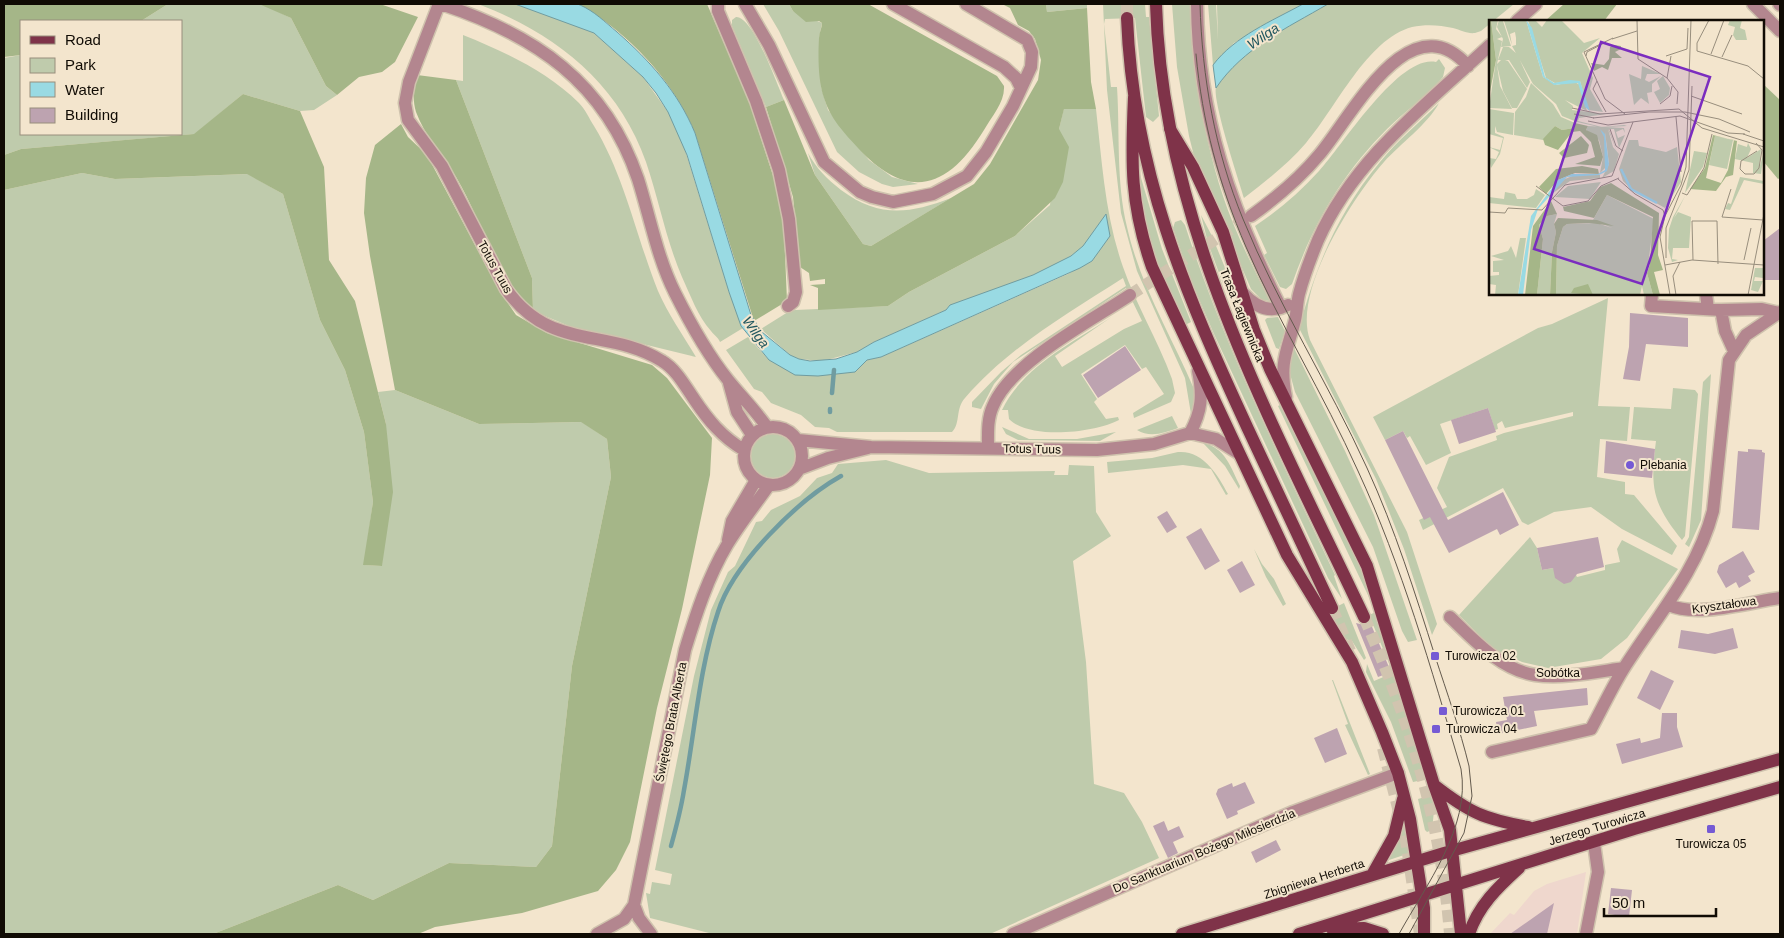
<svg xmlns="http://www.w3.org/2000/svg" width="1784" height="938" font-family="Helvetica,sans-serif">
<rect width="100%" height="100%" fill="#f3e5cd"/>
<!-- commercial -->
<path fill="#efd7cd" d="M1586,872L1577,934H1490L1510,913L1514,915L1534,891L1547,884Z"/>
<!-- green -->
<path fill="#bfcbac" d="M168,4H262L291,18L326,86L337,95L314,110L300,111L243,94L195,134L21,149L4,155V58L21,55V134H181V21H141Z
M478,4H515L579,27L594,33L643,77L668,112L681,137L729,292L743,328L720,342C718,337 714,335 711,331C698,317 690,294 682,277C666,240 659,200 646,162C618,82 554,33 478,4Z
M763,4H789L793,11L822,23L819,38L821,87L828,110L869,160L892,177L918,184L893,187L882,184L859,172L837,152L779,31Z
M1046,4H1087V8L1047,12Z
M1103,4H1145L1146,17H1149L1159,116L1153,122L1146,117L1135,18L1105,19L1104,24L1111,87H1117C1120,134 1116,181 1127,227C1140,285 1171,335 1194,389L1195,398L1191,414L1185,378L1137,271L1121,213L1107,90Z
M1172,4H1191C1194,78 1205,153 1233,223C1244,250 1257,275 1270,301L1262,300L1251,289L1194,156L1189,136L1177,67Z
M1208,4H1216L1218,40L1217,4H1303L1234,43L1213,65Z
M1328,4H1514L1481,31L1475,33C1467,34 1461,30 1453,28C1440,25 1426,24 1412,27C1367,39 1336,108 1306,143C1288,164 1266,181 1244,198C1239,181 1212,100 1216,87C1224,58 1301,19 1328,4Z
M736,17C753,16 777,84 784,100L766,107L732,26V20Z
M463,35C505,52 547,71 579,103C585,109 589,118 594,126C625,177 636,236 658,291C668,314 683,335 696,357L569,326L533,311L532,278L456,80L463,81Z
M1439,59L1445,68L1443,77C1427,96 1405,111 1387,129C1342,174 1313,224 1292,284L1286,289L1280,287L1264,255L1267,253L1255,226C1279,210 1300,192 1319,171C1343,145 1399,54 1436,62Z
M1439,103C1428,124 1400,144 1384,162C1353,197 1292,292 1310,340L1407,532L1437,624L1432,635L1404,549L1376,479L1299,328C1317,264 1337,214 1380,162C1397,141 1420,122 1439,103Z
M1064,108L1096,109C1102,162 1105,216 1123,267C1136,305 1158,340 1172,379L1175,393L1171,402L1134,418L1133,413L1164,394L1146,367L1142,369L1125,345L1081,374L1097,399L1094,402L1106,419L1118,417L1119,420C1094,433 1030,440 1009,419L1008,410H1002C1023,366 1074,342 1113,316L1055,356L1062,367L1124,329L1142,321L1126,288L1013,362L994,384L981,409L972,407V402L1001,372L1021,355L1126,286L1123,278C1067,314 1009,347 965,398C955,409 961,423 952,432H837L829,428L815,427L801,415L771,403L762,392L754,389L726,350L748,337L769,360L840,373L855,372L867,360L881,357L1068,274L1092,261L1106,215C1098,225 1092,237 1083,246C1061,270 983,293 951,305L946,310L874,342L857,352L822,361L799,359L790,355L761,329L788,312L795,310L888,306L909,292L1015,236L1050,205L1059,129Z
M808,153C816,168 827,179 841,190C879,218 909,214 951,198L871,246L863,244L815,175Z
M1137,170L1139,171L1162,249L1191,322L1183,326L1148,241Z
M82,173L115,179L248,174L283,194L320,320L345,370L364,432L373,502L364,565L382,566L386,424L378,392L395,390L479,424L582,422L607,439L611,477L572,666L552,846L536,867L449,863L373,900L338,885L213,934H4V190Z
M1201,215L1212,236L1230,280L1223,284L1208,243Z
M1181,220L1185,225C1224,346 1281,460 1335,575L1334,576L1342,599L1328,578L1214,334L1192,283L1173,228L1175,222Z
M1608,298L1598,406L1630,407L1627,441L1600,439L1597,477L1625,482V494L1634,495L1677,546L1672,555L1622,529L1591,507L1554,512L1528,525L1522,522L1503,488L1423,530L1419,520L1447,507L1437,488L1449,457L1497,440L1496,436L1504,433L1573,416V412L1505,428L1502,421L1497,424L1498,429L1495,430L1488,408L1440,424L1451,453L1426,465L1410,436L1407,438L1403,431L1385,440L1373,417L1538,328L1552,324Z
M1278,317L1285,331L1279,349L1276,348L1265,320L1267,318Z
M1294,348L1345,451L1374,515L1417,640L1408,642L1402,631L1373,547L1295,392L1289,370Z
M1711,374L1701,520L1689,547L1685,544L1689,537L1703,382Z
M1673,388L1695,390L1698,394L1685,536L1682,540C1652,503 1650,487 1656,441L1631,439L1634,407L1671,409Z
M1282,404L1360,558L1427,779L1413,782L1391,722L1366,672L1367,664L1374,681L1393,673L1369,615L1376,612L1278,406Z
M1172,416L1178,428C1164,433 1150,438 1137,430Z
M1002,427L1029,439H1077L1116,432L1100,441L1018,440L1006,434Z
M751 456a22 22 0 1 1 44 0a22 22 0 1 1-44 0Z
M1203,443C1225,447 1231,468 1240,486L1239,489L1225,466Z
M1178,452C1203,450 1218,475 1228,494L1226,495L1211,469L1183,465L1108,473L1107,462L1152,458Z
M886,460L929,473L1055,471L1054,475H1068L1069,465L1094,466L1096,512L1111,536L1073,561L1086,662L1094,784L1124,793L1142,822L1159,858L990,934H713L650,918L646,893L650,894L652,882L670,885L672,874L655,870L694,676L711,610L728,572L735,566L756,522L762,521L771,510L800,496L817,478L832,473L838,464Z
M1530,537L1537,548L1542,570L1553,568L1564,583L1572,581V575H1576L1577,577L1605,570V565L1620,562L1617,549L1622,540L1678,569L1627,638L1601,659L1548,668L1522,662L1492,648L1459,615Z
M1254,549L1262,564L1274,579L1286,604L1283,606L1266,577Z
M1344,603L1366,658L1364,660L1352,641L1345,639L1326,612Z
M1332,680H1333L1370,774L1368,775L1345,725L1348,724Z
M1432,795L1434,811L1432,830L1427,832L1425,830L1418,799Z
M1405,824L1410,853L1389,860Z"/>
<!-- forest -->
<path fill="#a5b688" d="M4,4H168L141,21H21V55L4,57Z
M259,4H380L418,17L395,62L382,72L359,77L337,95L326,86L291,18Z
M578,4H707L748,98L777,188L784,230L787,301L754,321L695,133C673,80 628,32 578,4Z
M789,4H868L997,76L1004,86C1005,102 992,116 984,130C948,189 908,202 858,148C844,133 830,118 824,98C818,81 818,56 819,38C819,33 822,28 822,23L819,21L806,22L793,11Z
M1002,4H1046L1047,12L1087,8L1091,82L1096,109H1064L1059,129L1069,147L1063,182L1055,198L1015,236L909,292L888,306L818,310V288L810,285L825,284V279L810,281L809,273L800,267L793,197L766,107L784,100L815,175L863,244L871,246L974,184L990,164L1038,80L1041,60L1035,39L1029,31L1018,25L1010,8Z
M1564,4H1617L1604,21H1545Z
M417,75L456,80L532,278L533,311C492,273 483,222 456,177C442,155 425,136 416,112C412,98 414,89 417,75Z
M1763,84L1780,100V178L1778,179L1763,161Z
M243,94L300,111L324,167L329,260L355,301L386,424L393,492L382,566L363,565L373,502L364,432L345,370L320,320L283,194L247,174L115,179L82,173L4,190V155L21,149L194,134Z
M401,124L408,137L427,155L499,290L516,315L547,333L652,365L667,378L712,438L710,475L682,609L657,708L630,842L616,870L598,891L522,913L435,927L418,934H213L338,885L373,900L449,863L536,867L552,846L572,666L611,477L607,439L581,422L479,424L395,390L370,256L364,213L366,178L375,145Z"/>
<!-- water -->
<path fill="#99dae3" stroke="#709ca0" d="M515,4C529,4 569,0 580,5C594,11 605,22 617,32C650,61 678,92 695,133L751,315L762,332L790,355L799,359L810,361L836,359L857,352L874,342L946,310L950,305L1033,275L1071,256L1083,246L1106,214L1110,236L1092,261L1080,268L881,357L867,360L855,372L818,376L795,375L769,360L741,326L729,292L687,155L668,112L656,93L643,77L594,33Z
M1303,4H1328C1287,28 1243,48 1216,88L1213,65C1235,36 1272,21 1303,4Z"/>
<g fill="none" stroke-linecap="round" stroke-linejoin="round">
<!-- stream -->
<path stroke="#709ca0" stroke-width="4.5" d="M832,393L834,370
M830,412V409
M671,846C676,828 681,809 684,790C695,731 699,669 718,612C733,564 798,500 841,476"/>
</g>
<!-- building -->
<path fill="#bda3b0" d="M1780,228V280H1763V241Z
M1630,313L1688,318V347L1646,344L1640,381L1623,379L1629,347Z
M1125,346L1141,370L1098,398L1083,375Z
M1488,408L1496,432L1459,444L1451,420Z
M1403,431L1448,520L1503,492L1519,525L1500,535L1497,529L1449,553L1430,517L1424,520L1385,440Z
M1606,441L1655,449L1652,478L1604,473Z
M1748,449L1762,450V452L1765,453L1759,530L1732,528L1738,451L1748,452Z
M1167,511L1177,527L1167,533L1157,517Z
M1201,528L1220,561L1205,570L1186,537Z
M1598,537L1604,567L1577,574L1571,582L1564,584L1555,578L1553,568L1542,570L1537,548Z
M1743,551L1755,572L1748,576L1751,581L1739,588L1736,582L1726,588L1717,572L1719,565Z
M1242,561L1255,585L1240,593L1227,570Z
M1370,622L1391,672L1378,677L1356,623L1364,625Z
M1733,628L1738,648L1715,654L1678,648L1681,630L1708,634Z
M1651,670L1674,681L1660,710L1637,698Z
M1587,688L1588,705L1534,711L1537,726L1498,734L1496,722L1507,720L1503,697Z
M1662,713H1677V727L1683,747L1622,764L1616,744L1640,738L1641,743L1660,738Z
M1337,728L1347,754L1325,763L1314,738Z
M1245,782L1255,803L1237,811L1238,814L1227,819L1216,794L1218,789L1232,783L1233,787Z
M1164,821L1168,831L1179,826L1184,837L1173,842L1178,853L1168,858L1153,826Z
M1276,840L1281,850L1256,863L1251,852Z
M1611,888L1632,890L1629,917L1608,914Z
M1554,903L1547,934H1510Z"/>
<g fill="none" stroke-linecap="round" stroke-linejoin="round">
<!-- minor-tunnel -->
<path stroke="#d1c4af" stroke-width="12" stroke-dasharray="12 6" stroke-linecap="butt" d="M1130,295L1251,216"/>
<!-- major-tunnel -->
<path stroke="#d1c4af" stroke-width="12" stroke-dasharray="12 6" stroke-linecap="butt" d="M1127,4V18
M1332,608L1350,651
M1364,617C1410,721 1441,821 1450,934
M1383,748L1406,840L1420,934"/>
<defs>
<path id="minor" d="M439,4L409,82L405,103L408,120L442,166L506,289C550,352 607,327 662,361C676,369 685,386 694,399C708,420 722,437 744,450
M441,4C535,35 605,82 638,179C650,217 657,257 675,293C690,323 708,355 728,380C741,396 755,410 767,427
M718,4V11L756,101L779,170L789,219L796,292L793,302L788,306
M745,4L769,45L824,162L860,192L872,197L893,202L933,194L967,176L986,152L1013,106L1031,67L1032,52L1027,40L966,4
M893,4L1004,67L1016,78L1021,88
M1197,4C1198,117 1231,208 1281,308
M1753,4L1780,31
M1779,4L1780,5
M1517,21L1536,4
M1251,216C1276,198 1299,179 1319,155C1351,118 1409,0 1468,66
M1243,293C1255,307 1270,314 1288,305
M1652,294L1651,306L1721,310
M1706,294L1708,309
M1734,351L1725,331L1721,310L1762,309L1779,313
M729,383L737,412L752,435
M1286,397C1279,362 1287,352 1295,320C1297,311 1297,302 1299,294C1304,275 1311,257 1318,240C1354,159 1427,104 1490,45
M744 456a29 29 0 1 1 58 0a29 29 0 1 1-58 0Z
M1190,433C1202,411 1203,395 1198,371
M798,440L871,447L1097,450L1154,444L1190,433L1216,439L1238,453
M988,448C988,434 987,419 993,406C1011,362 1091,321 1130,295
M799,469L828,458L868,448
M728,540L732,521L756,480
M1669,605C1697,618 1750,602 1780,598
M1450,617C1474,640 1501,670 1535,675C1563,679 1596,672 1624,668
M1492,752L1591,729C1602,709 1612,687 1624,668C1657,616 1697,572 1713,511L1729,360L1746,335L1780,312
M634,905L639,918L651,934
M597,934L624,919L634,905L685,650C696,614 708,577 727,545C739,525 755,505 769,485
M1013,934L1293,812L1398,773
M1586,934L1598,872L1594,843"/>
<path id="major" d="M1156,4C1162,225 1272,422 1364,617
M1127,18C1133,171 1185,293 1248,429C1276,488 1304,548 1332,608
M1134,97C1131,162 1130,204 1152,267L1287,555L1352,662L1382,732L1398,773L1410,819L1424,908V934
M1170,129L1193,167L1223,232L1254,330L1270,369L1367,566L1434,785L1450,830L1461,934
M1434,785C1470,813 1484,819 1528,827
M1372,875L1394,836L1403,799
M1332,929L1364,928L1383,934
M1182,934L1444,853L1780,759
M1299,934L1634,829L1780,787
M1469,934C1478,906 1498,887 1519,868"/>
</defs>
<!-- minor casing -->
<use href="#minor" stroke="#cfc2ad" stroke-width="15"/>
<!-- major casing -->
<use href="#major" stroke="#cfc2ad" stroke-width="15"/>
<!-- minor -->
<use href="#minor" stroke="#b3868f" stroke-width="12"/>
<!-- major -->
<use href="#major" stroke="#7f3349" stroke-width="12"/>
<!-- tram -->
<path stroke="#635a4d" stroke-width="1" d="M1200,4C1202,77 1215,151 1243,219C1278,305 1329,384 1367,468C1395,529 1415,593 1435,656C1447,693 1460,729 1469,766L1472,796L1464,833L1409,934
M1196,54C1202,121 1219,185 1246,247C1279,323 1324,395 1358,471C1402,566 1431,668 1461,769C1471,827 1426,885 1399,934"/>
</g>
<!-- markers -->
<g fill="#755ad4" stroke="#f3e5cd" stroke-width="2">
<circle cx="1630" cy="465" r="5"/>
<rect x="1430" y="651" width="10" height="10" rx="2.5"/>
<rect x="1438" y="706" width="10" height="10" rx="2.5"/>
<rect x="1431" y="724" width="10" height="10" rx="2.5"/>
<rect x="1706" y="824" width="10" height="10" rx="2.5"/>
</g>
<g text-anchor="middle" dominant-baseline="central" stroke-width="4" stroke-linejoin="round" paint-order="stroke">
<!-- street labels -->
<g font-size="12" fill="#100b04" stroke="#f3e5cd">
<text transform="translate(495 267) rotate(61)">Totus Tuus</text>
<text transform="translate(1242 315) rotate(68)">Trasa Łagiewnicka</text>
<text transform="translate(1032 449) rotate(1)">Totus Tuus</text>
<text transform="translate(1724 605) rotate(-8)">Kryształowa</text>
<text x="1558" y="673">Sobótka</text>
<text transform="translate(671 722) rotate(-79)">Świętego Brata Alberta</text>
<text transform="translate(1597 827) rotate(-17)">Jerzego Turowicza</text>
<text transform="translate(1204 851) rotate(-23)">Do Sanktuarium Bożego Miłosierdzia</text>
<text transform="translate(1314 879) rotate(-18)">Zbigniewa Herberta</text>
</g>
<!-- poi labels -->
<g font-size="12" fill="#100b04" stroke="#f3e5cd" text-anchor="start">
<text x="1640" y="465">Plebania</text>
<text x="1445" y="656">Turowicza 02</text>
<text x="1453" y="711">Turowicza 01</text>
<text x="1446" y="729">Turowicza 04</text>
<text x="1711" y="844" text-anchor="middle">Turowicza 05</text>
</g>
<!-- water labels -->
<g font-size="14" font-style="italic" fill="#20575f" stroke="#f3e5cd">
<text transform="translate(1263 36) rotate(-34)">Wilga</text>
<text transform="translate(756 332) rotate(54)">Wilga</text>
</g>
</g>
<!-- overview -->
<g transform="translate(1489 20)">
<rect width="275" height="275" fill="#f3e5cd"/>
<path d="M2,0H9L7,9L13,17L8,19L13,21L8,44L13,39L19,41L38,69L28,88H23L14,71L8,45L11,66L23,89L0,88L7,40ZM10,0L14,1L22,26L12,27L14,19L8,7ZM37,0L54,57L68,65L84,61L91,65L98,91L76,80L84,86L83,90L117,94L90,98L89,101L113,107L135,105L138,106L118,107H110L88,102L73,96L67,84L44,64L23,26L27,25V18L26,12L21,14L23,25L15,1ZM39,0H46L53,7L58,0H72L95,23L111,18L93,33L104,58L101,69L114,92L99,90L91,61L66,63L57,58ZM241,0H253L251,8L256,10L258,20H247L244,15L246,7L239,5ZM14,27H20L28,34L41,62L38,68L20,40H9ZM153,46L172,54H158L156,60L160,62L172,56L163,64V72L158,73L160,84L152,78L145,85L140,54L152,59ZM174,56L181,68L180,75L171,83L165,72L171,69L168,61ZM42,63L64,84L72,97L86,103L85,108L73,110L66,106L59,115L57,113L59,115L54,120L25,115L26,92L37,77ZM0,89L25,93L24,115L8,112L6,106V113L15,117L11,134L2,148L0,138L7,139L10,132L0,127L11,130L14,118L0,114ZM99,106L135,108L136,113L134,109L127,112L129,118L136,115L130,128L125,109H120L128,132L119,109L124,127L130,134L125,151L113,158L120,144L116,112L118,146L111,153L114,137L110,120L97,110ZM226,116L244,120L238,149L220,145ZM140,120H149L150,126L177,132L188,127L192,162L176,188L142,169L134,161L130,149ZM259,123L262,129L258,138L272,129L270,149L275,132L272,154L264,153V143L246,139L249,124L258,127L257,130ZM205,131L218,133L214,147L196,173ZM86,155H111V158L81,161L60,176L71,161ZM251,157L275,161V164L255,160L241,190L236,189L239,183L242,184ZM112,162L101,179L66,177L79,166ZM47,169L56,175L47,188L0,183V177L15,179L16,172L26,174L28,179H38L45,175ZM118,175L165,199L158,253L164,275H155L153,266L151,275H67L68,226L74,207L78,204L108,203L123,208L104,200ZM196,176L185,198L189,192L202,197L200,228H184L183,239L189,240L183,242L179,228L180,209L184,197ZM68,194L65,204L67,212L63,232L61,275H48L54,219L50,205L58,196ZM31,218H37L29,275H6L7,265L0,264V256L10,255V252H4V241L15,240L2,236L19,231L22,226L27,238ZM266,248H275L274,258L266,257L265,261H274L269,272L262,270Z" fill="#bfcbac"/>
<path d="M2,0L7,40L0,77V2ZM125,25L132,26V29L126,32L133,38H123L119,50L113,47L105,51L102,43L115,45L120,39L121,27ZM86,103L99,106L97,110L108,115L114,137L111,146L86,144L106,137L102,122L91,111L83,112L69,130L56,125L54,119L66,106L73,110L85,108ZM224,115L248,121L244,155L237,157L227,171L201,169L216,148ZM226,116L245,120L239,150L232,163L217,158ZM92,116L100,125L98,133L75,138L70,133ZM93,146L109,149L110,154L86,153L69,160L57,174L50,167L67,149ZM122,163L170,193L169,235L174,250L165,252L171,275H164L158,253L161,244L164,197L118,175L105,198L75,191L74,187L101,181L111,167ZM62,181L68,194L58,196L50,205L54,219L48,275H36L44,206ZM69,198L108,200L125,206L100,203L78,204L74,207L68,226L67,275H61L63,232L67,212L65,204ZM99,264L104,275L82,273L85,268Z" fill="#a5b688" fill-rule="evenodd"/>
<path d="M37,0L43,8L56,57L65,63L81,60L91,61L101,91L96,87L89,63L65,65L54,57ZM111,109L116,114L120,144L118,151L110,155L78,157L49,189L42,210L34,275H29L42,196L69,160L83,154H109L116,150L115,117Z" fill="#99dae3"/>
<path fill="none" stroke="#99dae3" stroke-width="2.5" d="M132,149L142,169L168,183"/>
<path fill="none" stroke="#988e7d" stroke-width="1" d="M148,0L149,39L178,58L189,72L188,84M220,0L208,23V31L259,46L275,59M124,18L95,32L116,79L136,94M123,19L148,11M222,34L235,0M97,36L98,32L117,22M177,36L198,29L199,8M233,37L243,15M178,58L182,36M108,61L104,69L117,92M202,76L253,94M171,84L181,76L183,66M83,88L111,94L190,89L213,108L275,127M85,94L105,98M187,97L192,152M104,98L160,92H196L230,99L261,112M99,101L119,105L191,96L239,113L256,114M121,109L127,126L134,131M254,114L275,121M267,123L273,130L270,148L265,154H256L251,149L252,141L268,131M129,159L146,174L174,190L176,196M47,166L74,186L99,181L112,166L130,158M242,169L233,197L274,200M193,173L198,175L215,148L223,114M0,192L16,193L19,188L53,190L76,165L123,156L144,102M177,238V208L200,150L203,66M204,240L203,201H228L229,244M255,240L262,208M176,245L203,240L275,245M181,275L171,217L176,196L192,165L197,147L202,0M187,275L184,256L191,242M259,275L275,194"/>
<path fill="#7b2cbf" fill-opacity="0.15" stroke="#7b2cbf" stroke-width="2.5" d="M112,22L221,57L153,264L45,229Z"/>
<rect width="275" height="275" fill="none" stroke="#100b04" stroke-width="2.5"/>
</g>
<!-- border -->
<rect width="1784" height="938" fill="none" stroke="#100b04" stroke-width="10"/>
<!-- legend -->
<rect x="20" y="20" width="162" height="115" fill="#f3e5cd" stroke="#988e7d"/>
<rect x="30" y="36" width="25" height="8" fill="#7f3349" stroke="#988e7d"/>
<text x="65" y="45" font-size="15" fill="#100b04">Road</text>
<rect x="30" y="58" width="25" height="15" fill="#bfcbac" stroke="#988e7d"/>
<text x="65" y="70" font-size="15" fill="#100b04">Park</text>
<rect x="30" y="82" width="25" height="15" fill="#99dae3" stroke="#988e7d"/>
<text x="65" y="95" font-size="15" fill="#100b04">Water</text>
<rect x="30" y="108" width="25" height="15" fill="#bda3b0" stroke="#988e7d"/>
<text x="65" y="120" font-size="15" fill="#100b04">Building</text>
<!-- scale -->
<path d="M1604 908v8h112v-8" fill="none" stroke="#100b04" stroke-width="2.5"/>
<text x="1612" y="908" font-size="15" fill="#100b04" stroke="#f3e5cd" stroke-width="4" paint-order="stroke">50 m</text>
</svg>
